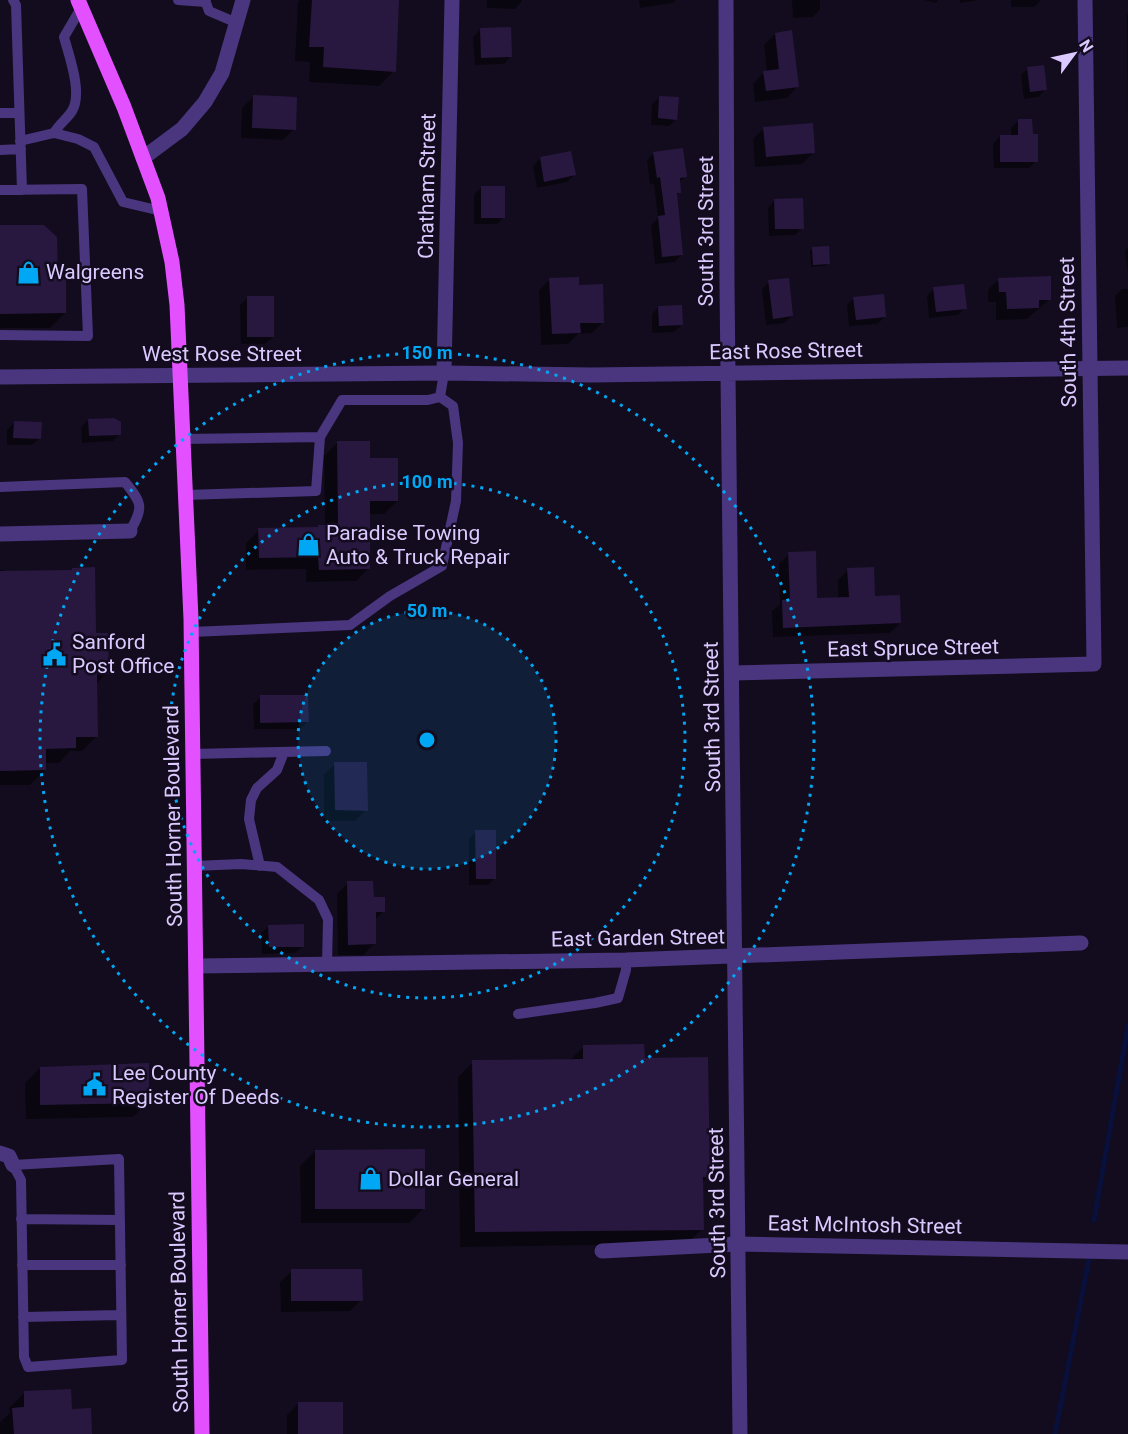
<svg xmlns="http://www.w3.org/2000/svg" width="1128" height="1434" font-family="Roboto,sans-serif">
<rect width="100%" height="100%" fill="#130c1e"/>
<!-- shadow -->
<path fill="#0007" d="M300,0H398L394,71L379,86L309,82L310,62L295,61L298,2Z
M487,0H522V1L515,9L487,8Z
M639,0H676L673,3L640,8Z
M792,0H820V9L813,17L793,18Z
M924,0H938L936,3Z
M960,0H980L960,3Z
M1011,0H1041L1034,7H1011Z
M1128,14V130L1127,15Z
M481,29L511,56L504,64L475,65L473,37Z
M775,34L798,86L787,98L755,102L753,84L764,72H767L764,45Z
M1028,68L1045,90L1038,97L1024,99L1021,75Z
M253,97L294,129L283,140L241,138L242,108Z
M660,97L676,119L669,126L651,125L652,104Z
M1018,121L1031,136L1036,161L1029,168H994L993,144L1000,136H1011V128Z
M764,128L814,152L802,164L755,167L753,139Z
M654,153L685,177L679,183L680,192L676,196L682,254L675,262L655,264L651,225L658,218L654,184H650L647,160Z
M540,158L574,175L567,182L537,188L533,166Z
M482,187L504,217L497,224H474V194Z
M775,200L802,228L795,235L769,236L768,208Z
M0,226L56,279L65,313L50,328H0Z
M813,248L829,263L825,266L811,267L810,251Z
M1128,248V273L1125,252Z
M550,279L578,286L603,322L592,333L578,334L568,344L541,345L539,290Z
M999,279L1050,299L1027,319L996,320V302H988V290Z
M769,282L792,316L784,323L766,325L762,289Z
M934,289L965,308L958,315L929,318L927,296Z
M1122,289H1128V327L1117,328L1115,296Z
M248,297L273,337L265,344H241L240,305Z
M854,298L885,317L877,324L849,326L847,305Z
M659,307L682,325L674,332L652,333V314Z
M88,420L120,434L113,441L82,443L81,427Z
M14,423L40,438L32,445H7V430Z
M337,443L369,460L397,501L384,514H369V568L356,581L306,582V569L246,570V543L259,530L316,529L318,526H325L324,456Z
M789,554L816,600L838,599V580L848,570L900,623L890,633L773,637L772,611L780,604L779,564Z
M73,569L107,673L96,684L97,736L82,751H70L59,763H45V770L30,785H0V570H3V572L70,571Z
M261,697L307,722L300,729H254L253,704Z
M335,764L366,810L355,821H324V775Z
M476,832L495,878L488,885H469V839Z
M348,883L372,899L383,912L374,921L375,943L363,955H338L337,894Z
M269,926L303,946L295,953L262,954L261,933Z
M584,1046L643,1059L709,1176L702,1183V1229L687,1244L460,1247L458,1077L473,1062L569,1061Z
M40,1068L148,1102L133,1117L26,1119L25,1083Z
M315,1151L424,1208L409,1223H301L300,1166Z
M292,1271L361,1300L350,1311L281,1312L280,1282Z
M24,1393L70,1411L90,1434H0V1422L10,1413L9,1408Z
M298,1404L341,1434H287V1415Z"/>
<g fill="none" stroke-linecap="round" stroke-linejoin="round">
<!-- stream -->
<path stroke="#08103b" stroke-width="5" d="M1094,1220L1128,1026
M1055,1434L1089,1259"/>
</g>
<!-- building -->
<path fill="#28183f" d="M312,0H399L396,72L323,67L324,47H309Z
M511,27L512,57L481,58L480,28Z
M792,30L799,87L766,91L763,71L779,69L775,33Z
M1044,65L1047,90L1030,92L1027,67Z
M253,95L297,97L296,130L252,128Z
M659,96L679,97L677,120L658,118Z
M1018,119H1032L1033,134H1038V162H1000V135H1018Z
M813,123L815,153L766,157L763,127Z
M683,148L687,177L680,178L681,193H677L683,255L662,257L658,216L665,215L660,177L657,178L653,152Z
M571,151L576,175L544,182L540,157Z
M481,186H505V218H481Z
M803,198L804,229H775L774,199Z
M0,225H44L57,237L58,278H66V313L0,314Z
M829,246L830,264L813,265L812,247Z
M1051,276V300H1039V308L1007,309L1006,292H999L998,278Z
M579,277V285L603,284L604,323H580L581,333L552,334L549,278Z
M789,278L793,316L773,319L768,280Z
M964,284L967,309L936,312L933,287Z
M884,294L886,317L856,320L853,297Z
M247,296H274V337H247Z
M682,305L683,325L659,326L658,306Z
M114,418L121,422V435L89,436L88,419Z
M14,421L42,422L41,439L13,438Z
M337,441H370V458H398V501H370V569L319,570L318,557L259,558L258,528L318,527V525H338Z
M816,551L817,598L849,597L847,568L874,567L875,596L900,595L901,623L783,628L782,600L790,599L788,552Z
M95,567L96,633H108L109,674H97L98,737H76V748L46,749V770L0,771V571L72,570V568Z
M260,695H308L309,722L260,723Z
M334,762H367L368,811L335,810Z
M475,830H496V879H476Z
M347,881H373L374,897H385V912H376V944L348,945Z
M304,924V947H269L268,925Z
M644,1044L645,1058L708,1057L710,1177H703L704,1230L475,1232L472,1060L583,1059V1045Z
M149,1063V1103L40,1105V1067Z
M425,1149V1209H315V1150Z
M291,1269H362L363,1301H291Z
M71,1389L72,1409L91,1408L92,1434H14L12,1408L24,1407V1391Z
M298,1402H343V1434H298Z"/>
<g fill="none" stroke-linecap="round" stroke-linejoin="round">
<!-- service -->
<path stroke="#49367e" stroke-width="10" d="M13,0L16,5L22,190
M178,0L206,2
M205,0L209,11L237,23
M0,113H19
M54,133C59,124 67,119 72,111C83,93 69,56 64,37L81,8
M20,141L54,133L78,139L94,147L123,202L161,211
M0,150L21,149
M0,190L82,189L88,336L0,335
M440,397L444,373
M183,439L320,437L316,491L185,495
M0,487L125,482C142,503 144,507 130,531
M191,632L350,625L390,596L442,566L456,501L458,443L453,406L440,397L428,400H342L320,437
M193,754L326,751
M194,866L241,864L277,867L319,900L328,919L327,965
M260,866L249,819L251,800L257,788L277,770L284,752
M518,1014L595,1003L618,998L626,970V960
M119,1159L122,1360L28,1367L24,1357L21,1180L13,1165Z
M21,1219L120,1220
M22,1265H121
M23,1317L121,1315"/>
<!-- minor -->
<path stroke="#49367e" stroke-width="15" d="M143,158L182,129L205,102L222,73L243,0
M444,373L452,0
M0,534L130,531
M732,673L1094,664L1085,0
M196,966L626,960L1081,943
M0,1153L9,1156L13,1165
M602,1251L738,1244L1128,1252"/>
<!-- tertiary -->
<path stroke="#49367e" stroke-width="15" d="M726,0L727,286L740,1434
M0,377L444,373L591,375L1128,368"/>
<!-- primary -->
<path stroke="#e350ff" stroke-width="15" d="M78,0L124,107L158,198L172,262L177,305L191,619L202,1434"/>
</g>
<!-- distance rings -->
<circle cx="427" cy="740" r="129" fill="#00a7f4" fill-opacity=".12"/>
<g fill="none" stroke="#00a7f4" stroke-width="3" stroke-dasharray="3 6">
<circle cx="427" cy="740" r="129"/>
<circle cx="427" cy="740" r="258"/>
<circle cx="427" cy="740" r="387"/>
</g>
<!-- icons -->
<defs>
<symbol id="shop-bare" viewBox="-9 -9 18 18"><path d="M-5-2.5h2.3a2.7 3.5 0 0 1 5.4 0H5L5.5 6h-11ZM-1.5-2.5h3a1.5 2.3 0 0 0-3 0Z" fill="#00a7f4" stroke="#130c1e" stroke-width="2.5" paint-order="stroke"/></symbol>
<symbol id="civic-bare" viewBox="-9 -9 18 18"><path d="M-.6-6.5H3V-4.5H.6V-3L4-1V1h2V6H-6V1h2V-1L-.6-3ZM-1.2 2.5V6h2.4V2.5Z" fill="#00a7f4" stroke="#130c1e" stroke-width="2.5" paint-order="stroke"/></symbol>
</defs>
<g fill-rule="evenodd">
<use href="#shop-bare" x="12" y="256" width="33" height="33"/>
<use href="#shop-bare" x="292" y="528" width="33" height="33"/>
<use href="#civic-bare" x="38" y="638" width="33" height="33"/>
<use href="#civic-bare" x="78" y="1068" width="33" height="33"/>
<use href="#shop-bare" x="354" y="1162" width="33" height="33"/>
</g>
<g text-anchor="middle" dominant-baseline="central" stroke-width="5" stroke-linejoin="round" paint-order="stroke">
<!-- street labels -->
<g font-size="21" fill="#dbc9ff" stroke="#130c1e">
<text transform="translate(427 186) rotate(-89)">Chatham Street</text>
<text transform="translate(706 231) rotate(-90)">South 3rd Street</text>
<text transform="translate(1068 332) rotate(-91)">South 4th Street</text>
<text transform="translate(786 351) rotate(-1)">East Rose Street</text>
<text x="222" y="354">West Rose Street</text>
<text transform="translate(913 648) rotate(-1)">East Spruce Street</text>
<text transform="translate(712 717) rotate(-91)">South 3rd Street</text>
<text transform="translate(173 816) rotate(-91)">South Horner Boulevard</text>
<text transform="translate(638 938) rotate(-1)">East Garden Street</text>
<text transform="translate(717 1203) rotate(-91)">South 3rd Street</text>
<text transform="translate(865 1225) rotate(1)">East McIntosh Street</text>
<text transform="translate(179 1302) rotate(-91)">South Horner Boulevard</text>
</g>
<!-- poi labels -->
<g font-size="21" fill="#dbc9ff" stroke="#130c1e" text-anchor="start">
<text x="46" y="272">Walgreens</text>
<text x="326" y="533">Paradise Towing<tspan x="326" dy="24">Auto &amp; Truck Repair</tspan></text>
<text x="72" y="642">Sanford<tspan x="72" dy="24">Post Office</tspan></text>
<text x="112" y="1073">Lee County<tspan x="112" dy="24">Register Of Deeds</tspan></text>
<text x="388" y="1179">Dollar General</text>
</g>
</g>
<circle cx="427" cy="740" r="9" fill="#00a7f4" stroke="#130c1e" stroke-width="3"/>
<g font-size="18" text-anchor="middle" font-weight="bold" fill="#00a7f4" stroke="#130c1e" stroke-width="5" stroke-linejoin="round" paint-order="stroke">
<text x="427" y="359">150 m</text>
<text x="427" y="488">100 m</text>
<text x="427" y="617">50 m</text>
</g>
<!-- north arrow -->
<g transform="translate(1074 54) rotate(57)" stroke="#130c1e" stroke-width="4.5" paint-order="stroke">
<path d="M0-4.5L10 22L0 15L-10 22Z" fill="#dbc9ff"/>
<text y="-9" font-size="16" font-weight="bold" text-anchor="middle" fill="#dbc9ff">N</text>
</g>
</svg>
